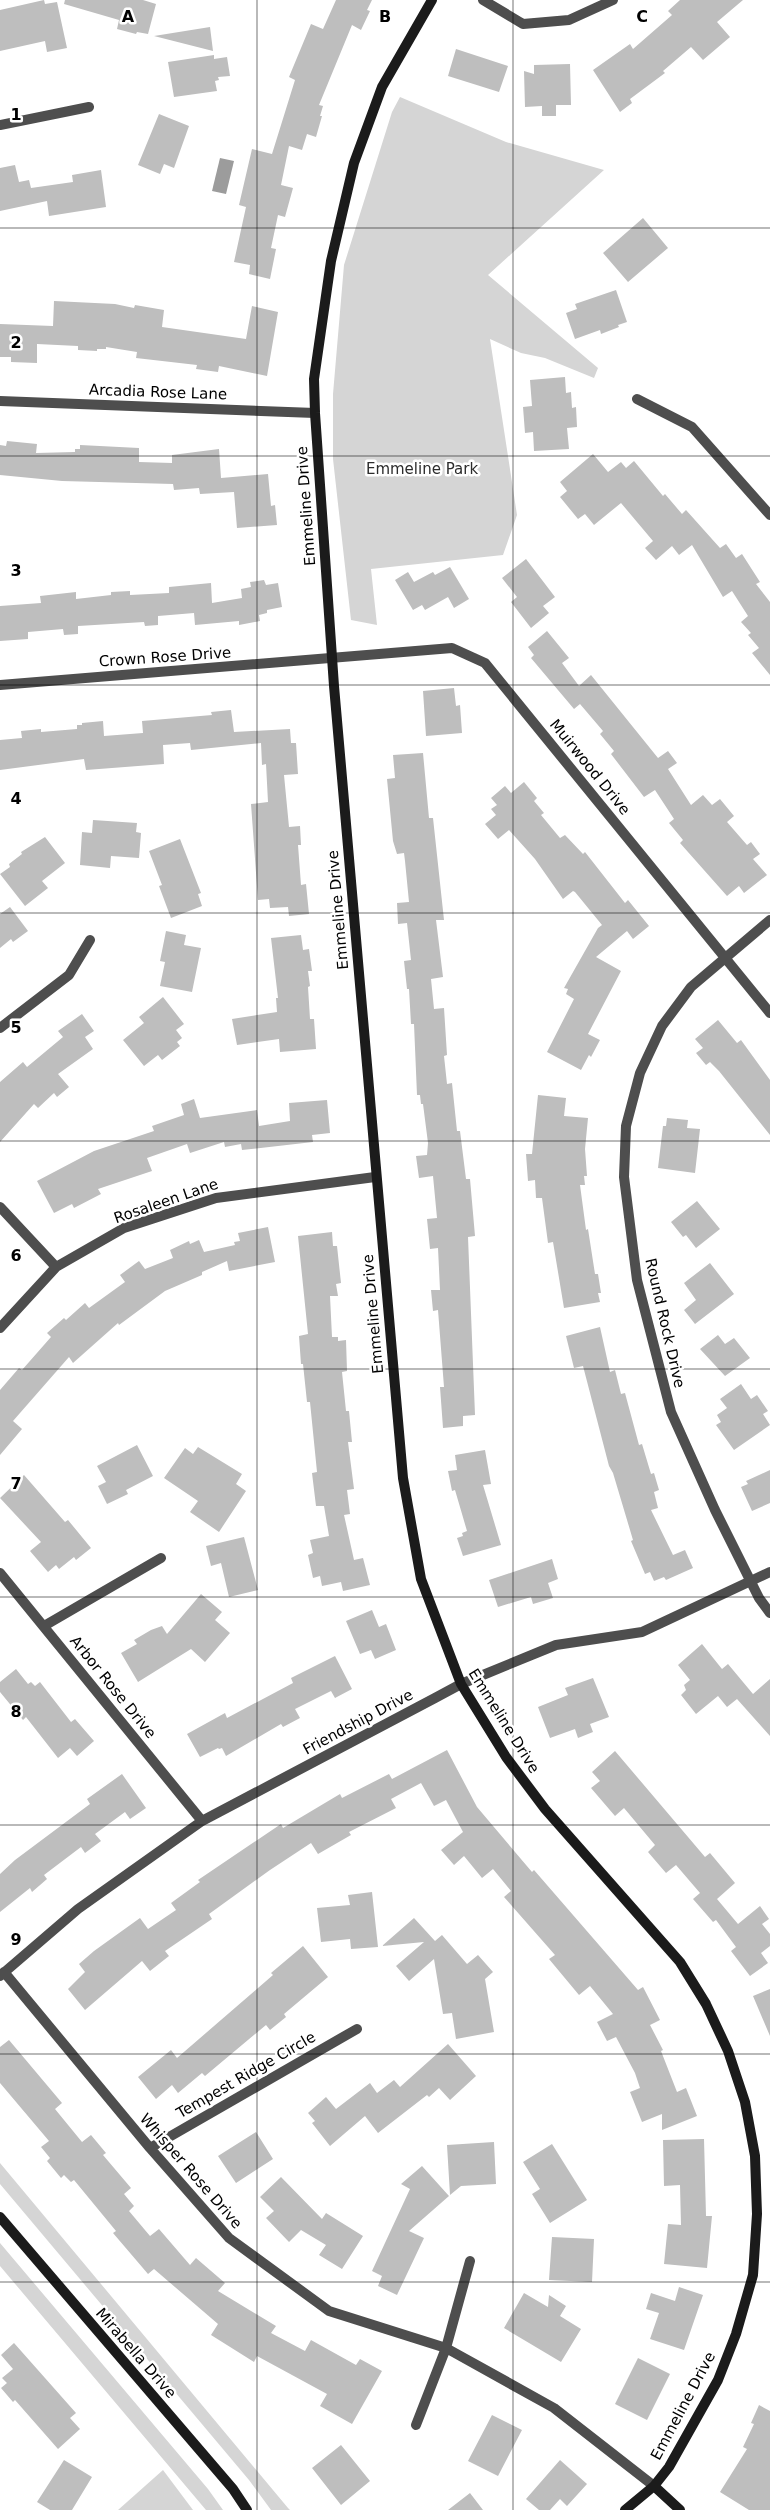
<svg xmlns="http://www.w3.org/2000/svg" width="770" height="2510" font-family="'DejaVu Sans',sans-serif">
<rect width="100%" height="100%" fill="#fff"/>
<!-- green -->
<path fill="#d5d5d5" d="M400,97L506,142L604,170L488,275L598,368L594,378L545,358L521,353L490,339L517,515L503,555L371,569L377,625L351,620L333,459V394L344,265L392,112Z
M0,2163L288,2508L290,2510H271L249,2480L0,2184Z
M0,2243L208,2489L223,2510H206L0,2266Z
M163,2470L193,2510H118Z"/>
<!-- water -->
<path fill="#9c9c9c" d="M220,158L234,161L226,194L212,191Z"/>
<!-- building -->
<path fill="#bebebe" d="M44,0L45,4L57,2L67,48L47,52L45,41L0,51V10Z
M65,0H143L156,4L148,34L137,32L136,34L117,29L119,20L64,4Z
M336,0H372L367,10L370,11L361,30L352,25L319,105L323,106L320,116H322L316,137L307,134L302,150L289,146L281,185L293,188L285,217L278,215L271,248L276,249L270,279L249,274L250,265L234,262L246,207L239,205L252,149L272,154L295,80L289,77L311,24L323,29Z
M680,0H743L717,22L730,37L703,60L691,47L663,71L665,73L630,99L632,103L620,112L593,70L630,44L633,49L672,15L668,11Z
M210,27L213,51L154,36Z
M456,49L508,66L499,92L448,76Z
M214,55V59L227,57L230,76L218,77L219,80L215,81L217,91L174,97L168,62Z
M570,64L571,105H556V116H542V106L525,107L524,71L534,74V65Z
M159,114L189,126L174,168L164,164L160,174L138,165Z
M15,165L19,182L29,180L31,188L73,182L72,175L101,170L106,207L49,216L47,201L0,211V168Z
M643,218L668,248L628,282L603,253Z
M616,290L627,322L618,325L619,327L601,334L600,330L575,339L566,313L577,309L575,304Z
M54,301L115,304L134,308L135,305L164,310L162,327L246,339L252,306L278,312L267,376L219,366L218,372L196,369L197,365L136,358L137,352L106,347V349H97V351L78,350V346L37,344V363L11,362V357H0V324L53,326Z
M565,377L566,393L571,392L572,408L576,407L577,427L567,428L569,449L534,451L533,432L525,433L523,407L532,406L530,380Z
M7,441L37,444L36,453L75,452V449H80V445L139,448V462L172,463V455L219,449L221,478L268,474L271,506L275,505L277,525L237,528L234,492L200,494L199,488L174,490L173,484L62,481L0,475V445L6,446Z
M593,454L608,472L621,462L626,468L634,461L663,496L665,494L682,514L686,510L720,548L726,544L736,558L742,554L760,582L756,584L770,602V675L752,653L759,648L748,635L751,633L741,622L748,616L732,591L723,597L692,545L679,555L672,546L656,560L645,548L653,541L621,503L594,525L585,514L578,519L560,497L567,491L560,482Z
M526,559L555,597L543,606L549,613L531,628L511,602L517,597L502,578Z
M450,567L469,599L454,608L448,597L425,610L422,605L413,610L395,580L408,572L414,582L433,572L435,575Z
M264,580L266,585L278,583L282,607L267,610V613L259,615L260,621L239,625V621L195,625L194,613L158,616V625L145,626L144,622L78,626V634L64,635L63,629L28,632V639L0,641V606L41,603L40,596L76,592V599L111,595V592L130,591V595L169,593V587L211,583L212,603L242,598L241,589L251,587L250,582Z
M547,631L569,658L562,663L579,686L591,675L658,758L668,751L677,763L668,769L691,805L703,795L712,805L720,799L734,816L727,822L747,845L751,842L760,854L753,859L767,875L744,893L739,886L727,896L680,843L683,840L669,823L674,819L655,790L644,797L611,754L614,751L600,734L603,731L580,704L574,709L531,658L534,655L528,647Z
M454,688L456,706L460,705L462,733L426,736L423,691Z
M231,710L234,732L290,729L291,743H296L298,774L284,775L289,827L300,826L301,845H298L301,885L306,884L309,914L289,916L288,907L270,908L269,899L258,900L251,804L268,802L266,764L262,765L261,743L191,750L190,743L163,745L164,764L86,770L84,759L0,770V740L22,738L21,731L41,729V732L77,729V725H82V723L103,721L104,736L143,733L142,721L212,715L211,712Z
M423,753L429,818H433L444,920H436L443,977L431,979L434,1009L444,1008L447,1055L444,1056L447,1084L452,1083L457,1131H460L466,1179H470L475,1236L468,1237L475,1415L463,1416V1426L443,1428L440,1387H444L438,1310L433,1311L431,1290H440L438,1248L430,1249L427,1219L437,1218L433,1176L419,1178L416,1156L427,1155L428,1143L423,1104H421L420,1095H417L414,1024H411L409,989H407L404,961L411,960L407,923L398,924L397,903L409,902L405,861L404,853L397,854L393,841L387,779L395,778L393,755Z
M524,782L537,798L534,801L544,813L541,815L560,838L565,835L583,854L585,852L625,903L628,900L649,926L633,939L627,931L596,957L621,971L588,1034L600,1040L591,1057L589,1055L581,1070L547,1052L574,999L566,994L568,989L564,988L598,928L602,925L575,892L573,891L563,899L535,859L509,830L498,839L485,824L496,815L491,809L497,805L491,798L505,786L511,793Z
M93,820L137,823L136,832L141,833L139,858L111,856L110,868L80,865L82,832L92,833Z
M45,837L65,863L42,881L48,888L25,906L0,874L10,867L9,864L22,854L21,852Z
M180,839L201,893L198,894L202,906L171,918L159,886L162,885L149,851Z
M10,907L28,931L13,942L11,939L0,948V914Z
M166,931L186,935L184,945L201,948L192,992L160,986L165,962L160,961Z
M301,935L303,950L309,949L312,971H308L310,986L308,987L310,1019H314L316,1049L280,1052L279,1039L237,1045L232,1019L277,1012L276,998H278L271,938Z
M163,997L184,1024L176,1030L182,1038L177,1042L180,1046L162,1060L158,1055L144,1066L123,1040L144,1023L139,1017Z
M82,1014L94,1031L85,1037L93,1049L58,1074L69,1087L57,1097L54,1093L38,1108L34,1104L0,1142V1082L23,1062L27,1067L63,1037L58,1031Z
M718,1020L737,1043L741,1040L770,1080V1135L719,1071L710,1062L706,1065L696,1053L703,1048L695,1039Z
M538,1095L566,1098L564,1116L588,1118L585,1149L587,1176H584L585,1185H580L586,1230L588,1229L595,1274H598L601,1293H598L600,1302L564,1308L553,1242L548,1243L542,1198H536L535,1180L528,1181L526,1154H532Z
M194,1099L200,1118L257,1110L259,1126L290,1121L289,1103L327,1100L330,1133L312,1135L313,1142L242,1150L241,1144L225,1147L224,1142L190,1153L187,1144L147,1158L152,1171L98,1189L101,1194L74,1208L72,1204L54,1213L37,1181L94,1151L154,1131L152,1126L184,1115L181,1104Z
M667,1118L688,1120L687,1128L700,1129L695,1173L658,1168L663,1126H666Z
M697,1201L720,1229L696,1248L686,1235L683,1237L671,1222Z
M268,1227L275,1262L229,1271L227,1261L202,1272V1275L165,1291L119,1325L118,1323L73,1363L69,1357L13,1421L22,1429L0,1455V1390L19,1368L22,1370L51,1337L47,1333L64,1318L66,1320L85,1303L89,1308L125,1282L120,1275L139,1261L145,1269L173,1258L170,1250L189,1241L190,1244L199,1240L204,1252L235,1245L234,1242L240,1241L238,1233Z
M332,1232L333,1246H337L341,1283L336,1284L338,1296H330L332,1337H338V1341L346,1340L347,1371L342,1372L346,1411H349L352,1442H348L354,1489L347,1490L350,1514L344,1515L354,1560L363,1558L370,1585L343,1591L341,1582L322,1586L320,1576L313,1578L308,1555L313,1553L310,1540L329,1536L324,1506H316L312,1473L317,1472L310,1402H307L303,1364H301L299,1336L308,1334L298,1236Z
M710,1263L734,1294L695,1324L684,1310L696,1300L684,1283Z
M600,1327L610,1372L615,1370L621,1394L625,1393L639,1445L642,1444L651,1474L654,1473L659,1490L654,1492L658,1508L651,1510L673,1555L685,1550L693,1568L666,1580L664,1577L654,1581L650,1572L645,1574L631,1541L633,1540L613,1473L609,1466L583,1366L574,1368L566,1336Z
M718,1335L725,1344L734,1338L750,1358L725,1376L700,1349Z
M741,1384L751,1399L757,1395L768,1411L763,1414L770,1425L734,1450L716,1425L721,1422L717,1415L727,1408L720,1399Z
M137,1445L153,1476L126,1490L128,1494L107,1504L98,1486L106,1482L97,1466Z
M198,1447L242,1474L236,1484L246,1491L219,1532L190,1512L198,1501L164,1478L185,1448L193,1454Z
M485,1450L491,1484L483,1485L501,1545L463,1556L457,1538L463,1536L462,1533L467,1531L455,1490L452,1491L448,1471L457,1470L455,1455Z
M770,1470V1503L752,1511L741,1487L748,1484L746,1481Z
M24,1475L65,1522L68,1520L91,1548L76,1560L74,1557L59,1569L56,1565L48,1572L30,1551L41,1542L0,1498Z
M244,1537L258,1590L229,1597L221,1563L211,1566L206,1546Z
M552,1559L558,1579L548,1583L553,1598L533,1604L531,1597L498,1607L489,1580Z
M201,1594L222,1612L215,1620L230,1633L205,1662L191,1649L138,1682L121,1653L137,1644L134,1640L151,1630L162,1626L167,1634Z
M372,1610L379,1627L386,1624L396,1650L375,1659L371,1650L360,1654L346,1621Z
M702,1644L722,1669L728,1664L753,1694L770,1679V1736L737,1699L727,1707L718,1696L696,1714L681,1695L686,1690L684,1685L690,1680L678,1665Z
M335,1656L352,1689L335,1698L331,1691L295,1709L300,1718L283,1727L281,1724L226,1756L222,1748L219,1749L218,1748L200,1757L187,1734L225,1713L227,1718L293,1683L291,1678Z
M16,1669L28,1684L31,1682L35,1686L40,1682L71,1722L75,1719L94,1741L77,1756L70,1748L58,1758L26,1717L23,1720L0,1692V1682Z
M593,1678L609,1717L590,1724L593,1732L578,1738L575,1729L550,1738L538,1707L568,1695L565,1688Z
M447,1750L477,1807L532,1872L534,1870L638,1990L643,1987L660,2020L650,2025L663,2050L661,2051L677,2092L686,2088L697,2116L662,2130V2114L642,2122L630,2092L640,2088L635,2073L616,2037L607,2041L597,2022L613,2014L590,1986L579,1995L549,1959L555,1955L504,1897L511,1891L493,1869L482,1878L464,1856L454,1865L441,1850L463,1832L446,1800L434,1806L421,1783L391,1799L396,1808L349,1832L351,1835L318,1854L311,1843L270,1870L209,1914L212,1919L165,1951L169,1956L150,1971L142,1961L85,2010L68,1989L85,1972L79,1964L94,1951L140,1918L148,1929L176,1910L171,1903L200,1882L198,1880L281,1824L283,1828L340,1794L342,1798L389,1774L392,1779Z
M615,1751L705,1857L710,1853L735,1883L717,1899L738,1924L760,1906L769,1919L762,1924L770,1934V1946L761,1953L768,1963L750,1976L731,1951L736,1947L716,1920L713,1922L693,1899L700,1893L676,1865L666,1873L648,1852L655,1845L624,1808L615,1816L591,1788L600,1781L592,1772Z
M122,1774L146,1808L130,1819L125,1812L95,1834L101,1841L85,1853L81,1847L44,1875L47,1879L32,1892L30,1888L0,1912V1874L15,1860L90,1804L87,1799Z
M372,1892L378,1947L351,1949L350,1939L321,1942L317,1908L350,1905L348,1895Z
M414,1918L435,1941L442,1935L467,1964L478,1955L493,1972L485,1979L494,2032L456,2039L452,2013L443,2014L434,1959L409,1981L396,1966L424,1942L382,1946Z
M303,1946L328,1977L284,2014L286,2017L270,2030L266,2025L205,2076L202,2073L178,2093L172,2085L156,2099L138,2077L171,2050L177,2058L273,1975L271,1973Z
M770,1989V2036L753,1996Z
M9,2040L62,2103L55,2109L82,2142L91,2135L106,2153L103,2155L131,2188L124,2194L134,2206L129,2211L150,2236L159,2229L190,2265L196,2258L225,2283L218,2291L276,2326L271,2333L305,2351L311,2340L356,2365L360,2359L382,2371L352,2424L320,2406L327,2394L257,2356L254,2362L211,2335L218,2324L154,2269L148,2274L113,2233L116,2231L74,2180L71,2182L64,2175L61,2178L47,2161L50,2158L41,2147L49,2141L0,2083V2047Z
M448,2044L476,2076L450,2100L439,2088L429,2097L427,2095L378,2133L365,2116L330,2146L312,2123L315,2121L308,2113L326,2097L336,2109L370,2083L377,2093L394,2080L400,2087Z
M256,2132L273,2159L236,2183L218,2156Z
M704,2139L706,2216H712L707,2268L664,2264L668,2224L681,2225L680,2185L664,2186L663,2140Z
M494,2142L496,2184L461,2186L450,2195L447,2145Z
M552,2144L587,2200L550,2223L532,2194L540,2189L523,2162Z
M422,2166L449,2196L409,2231L424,2238L397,2295L378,2286L382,2276L372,2271L410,2189L401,2184Z
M281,2177L322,2219L326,2213L363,2236L342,2269L319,2255L326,2245L301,2230L289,2242L266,2218L274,2211L260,2197Z
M552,2237L594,2239L592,2282L549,2280Z
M679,2287L703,2295L684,2350L650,2339L659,2313L646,2309L651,2293L675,2301Z
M524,2293L548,2307L549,2295L566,2306L560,2316L581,2329L561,2362L504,2328Z
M14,2343L76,2413L70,2418L80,2429L58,2449L15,2400L13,2402L1,2388L7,2383L2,2378L13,2369L1,2355Z
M638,2358L670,2374L647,2420L615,2404Z
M759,2405L770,2411V2510H749L720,2492L747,2449L743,2447L754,2424L751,2423Z
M492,2415L522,2430L498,2476L468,2461Z
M341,2445L370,2481L341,2505L312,2468Z
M64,2460L92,2477L72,2510H50L37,2502Z
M560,2460L587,2484L567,2506L560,2499L550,2510H539L526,2499Z
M470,2493L483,2510H448Z"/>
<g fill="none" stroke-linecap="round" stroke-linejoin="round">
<!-- street -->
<path stroke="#4e4e4e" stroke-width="10" d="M483,0L523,24L569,20L613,0
M0,125L89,107
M637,399L692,427L770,515
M0,401L315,413
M0,685L452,648L485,663L770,1013
M770,920L691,987L662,1026L640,1073L626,1126L624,1177L637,1280L671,1412L715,1510L759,1598L770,1613
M0,1028L69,975L90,940
M0,1207L56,1267
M0,1328L56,1267L124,1228L216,1198L375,1177
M0,1573L202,1821
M44,1626L161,1558
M4,1972L150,2148L229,2238L329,2311L446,2348L554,2408L654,2486
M0,1976L78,1909L202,1821L435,1698L461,1684L556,1645L642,1632L770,1572
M150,2148L357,2029
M416,2425L446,2348L470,2261"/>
<!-- secondary -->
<path stroke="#1b1b1b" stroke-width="10" d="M432,0L382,87L354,163L331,261L314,379L315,413L334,686L403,1478L421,1579L461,1684L506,1757L545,1809L680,1962L706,2004L728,2051L745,2102L755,2156L757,2214L753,2275L736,2334L718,2380L669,2467L654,2486L625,2510
M0,2217L233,2489L247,2510
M654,2486L680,2510"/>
</g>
<!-- grid -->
<path fill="none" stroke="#000" stroke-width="1" stroke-opacity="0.55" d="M257,0V2510M513,0V2510M0,228H770M0,456H770M0,685H770M0,913H770M0,1141H770M0,1369H770M0,1597H770M0,1825H770M0,2054H770M0,2282H770"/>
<g text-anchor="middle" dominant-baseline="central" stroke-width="5" stroke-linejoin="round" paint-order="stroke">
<!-- street labels -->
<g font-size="15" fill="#000" stroke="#fff">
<text transform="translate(158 392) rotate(2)">Arcadia Rose Lane</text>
<text transform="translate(306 506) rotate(-94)">Emmeline Drive</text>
<text transform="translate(165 657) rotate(-4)">Crown Rose Drive</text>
<text transform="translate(590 767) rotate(51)">Muirwood Drive</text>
<text transform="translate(338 910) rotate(-95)">Emmeline Drive</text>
<text transform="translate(166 1201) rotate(-19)">Rosaleen Lane</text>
<text transform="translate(373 1314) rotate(-95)">Emmeline Drive</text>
<text transform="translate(665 1323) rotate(77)">Round Rock Drive</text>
<text transform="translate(113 1687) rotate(51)">Arbor Rose Drive</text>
<text transform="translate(504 1721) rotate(58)">Emmeline Drive</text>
<text transform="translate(358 1722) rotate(-28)">Friendship Drive</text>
<text transform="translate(246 2075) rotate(-30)">Tempest Ridge Circle</text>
<text transform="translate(191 2171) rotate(49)">Whisper Rose Drive</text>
<text transform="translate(136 2353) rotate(49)">Mirabella Drive</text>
<text transform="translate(683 2406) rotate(-62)">Emmeline Drive</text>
</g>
<!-- park labels -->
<g font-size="15" fill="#2c2c2c" stroke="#fff">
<text x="422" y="469">Emmeline Park</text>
</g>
</g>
<g font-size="16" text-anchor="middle" font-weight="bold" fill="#000" stroke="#fff" stroke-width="5" stroke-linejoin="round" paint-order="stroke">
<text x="128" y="22">A</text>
<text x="385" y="22">B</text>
<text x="642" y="22">C</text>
<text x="16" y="120">1</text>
<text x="16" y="348">2</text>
<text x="16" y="576">3</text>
<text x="16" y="804">4</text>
<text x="16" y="1033">5</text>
<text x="16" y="1261">6</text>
<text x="16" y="1489">7</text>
<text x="16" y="1717">8</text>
<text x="16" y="1945">9</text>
</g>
</svg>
